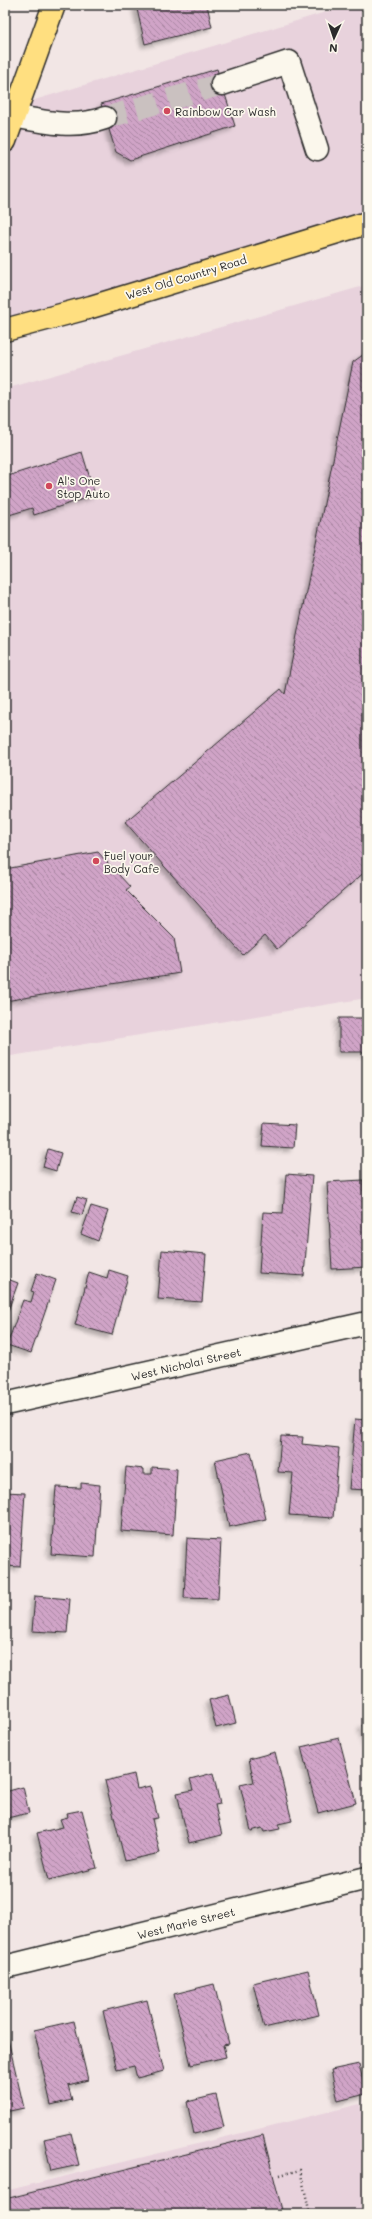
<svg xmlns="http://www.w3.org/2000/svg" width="372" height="2219" font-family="Mali,sans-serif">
<defs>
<pattern id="building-back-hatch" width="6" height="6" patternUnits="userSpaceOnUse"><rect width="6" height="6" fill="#d0a4c7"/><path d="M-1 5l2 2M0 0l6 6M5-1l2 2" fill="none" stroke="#a986a2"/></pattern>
<filter id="shadow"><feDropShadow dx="-3.5" dy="3.5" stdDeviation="2" flood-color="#0004"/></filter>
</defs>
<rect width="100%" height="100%" fill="#f2e6e5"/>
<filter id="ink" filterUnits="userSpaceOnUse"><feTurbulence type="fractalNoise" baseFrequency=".025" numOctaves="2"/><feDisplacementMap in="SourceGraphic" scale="8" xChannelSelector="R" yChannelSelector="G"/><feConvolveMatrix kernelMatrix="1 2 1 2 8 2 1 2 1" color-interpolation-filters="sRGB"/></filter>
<g filter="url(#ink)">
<!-- built -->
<path fill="#e8d2dc" d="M349,5H367V223L5,331V141L18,105Z
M367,285V998L5,1057V389Z
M360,2104L367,2139V2214H5V2191Z"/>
<!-- building -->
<path fill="url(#building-back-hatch)" stroke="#2b2b2b" filter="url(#shadow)" d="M136,5H207L212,27L145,44Z
M217,69L235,126L130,160L116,152L101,104Z
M367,352V870L277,949L265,935L243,955L125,822L281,689L285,694L353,362Z
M82,452L95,495L34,515L32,508L9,515L5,502V477Z
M98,852L130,887L126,890L174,938L180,973L5,1001V869Z
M339,1018H367V1052H339Z
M5,1100L9,1124L5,1125Z
M264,1123L295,1125L293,1148L262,1146Z
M48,1149L61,1153L56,1171L43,1167Z
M286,1174L312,1176L304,1276L259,1273L263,1212L283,1213Z
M363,1180L367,1267L332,1269L327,1182Z
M77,1197L87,1200L82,1215L72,1212Z
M91,1206L108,1211L98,1241L81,1234Z
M162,1250L206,1254L202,1302L158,1299Z
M109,1270L128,1276L112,1335L75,1325L89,1272L107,1278Z
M37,1273L56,1280L31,1353L7,1345L23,1300L31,1302L34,1292L31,1291Z
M5,1278L18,1283L5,1319Z
M355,1419L367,1420V1490L349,1489Z
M281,1436L303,1437L302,1444L339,1448L333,1518L289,1515L293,1473L278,1472Z
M251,1452L266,1519L229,1527L215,1460Z
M126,1467L144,1469V1474H152V1467L177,1469L173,1535L121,1531Z
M81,1483L100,1485L95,1557L51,1554L56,1487L81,1488Z
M5,1492L25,1493L20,1567L5,1566Z
M187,1538L221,1540L218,1599L184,1598Z
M35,1596L70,1599L67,1633L32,1631Z
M229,1695L236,1723L216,1728L209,1700Z
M367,1724V1744L362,1725Z
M339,1738L356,1803L318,1813L301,1747Z
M275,1752L292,1821L278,1824L280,1829L264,1832L262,1828L251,1831L240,1785L254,1782L249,1759Z
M213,1773L220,1804L215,1805L222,1835L189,1843L177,1793L193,1790L190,1779Z
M134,1774L137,1789L150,1786L158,1818L152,1819L160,1853L125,1861L105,1781Z
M23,1787L29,1813L7,1818L5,1792Z
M82,1810L97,1868L49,1880L37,1833L63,1827L60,1819L68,1817L67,1813Z
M308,1970L319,2015L264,2028L253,1983Z
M214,1984L229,2044L223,2045L226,2057L191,2065L174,1994Z
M147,2000L164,2071L137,2078L134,2066L117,2070L103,2011Z
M74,2021L88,2080L68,2085L72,2100L51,2105L34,2030Z
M5,2035H7L24,2108L5,2112Z
M359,2064L366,2094L338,2101L331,2070Z
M216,2095L224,2127L194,2134L187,2102Z
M71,2133L79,2165L51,2171L44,2139Z
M263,2135L283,2214H5V2199Z"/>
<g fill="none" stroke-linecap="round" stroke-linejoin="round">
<!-- minor-tunnel -->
<path stroke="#cac1c0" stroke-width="22" stroke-dasharray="22 11" stroke-linecap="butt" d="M105,118L222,84"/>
<defs>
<path id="minor" d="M222,84L289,62L317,149
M14,116C44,122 75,129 105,118
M5,1404L367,1323
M5,1967L367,1878"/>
<path id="major" d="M5,141L54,5
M5,330L91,307L367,223"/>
</defs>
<!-- minor casing -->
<use href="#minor" stroke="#2b2b2b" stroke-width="25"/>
<!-- major casing -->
<use href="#major" stroke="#2b2b2b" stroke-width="25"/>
<!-- path -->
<path stroke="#2b2b2b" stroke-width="2.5" stroke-dasharray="1 3" stroke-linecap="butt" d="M280,2175L300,2170L310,2214"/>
<!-- minor -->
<use href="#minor" stroke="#fbf7ec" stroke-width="22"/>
<!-- major -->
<use href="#major" stroke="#ffdf80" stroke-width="22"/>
</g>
</g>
<!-- markers -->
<g fill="#d1495b" stroke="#fbf7ec" stroke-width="1.5">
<circle cx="167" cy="111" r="4"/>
<circle cx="49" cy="486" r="4"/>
<circle cx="96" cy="861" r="4"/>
</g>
<g text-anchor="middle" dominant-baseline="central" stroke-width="3.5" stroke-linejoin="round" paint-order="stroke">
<!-- poi labels -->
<g font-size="11" fill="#2b2b2b" stroke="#fbf7ec" text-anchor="start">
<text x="175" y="111">Rainbow Car Wash</text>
<text x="57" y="480">Al's One<tspan x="57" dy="13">Stop Auto</tspan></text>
<text x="104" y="855">Fuel your<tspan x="104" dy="13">Body Cafe</tspan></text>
</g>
<!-- street labels -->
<g font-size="11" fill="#2b2b2b" stroke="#fbf7ec">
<text transform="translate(186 277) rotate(-17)">West Old Country Road</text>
<text transform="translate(186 1364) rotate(-13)">West Nicholai Street</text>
<text transform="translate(186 1923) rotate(-14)">West Marie Street</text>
</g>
</g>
<!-- margin -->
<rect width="372" height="2219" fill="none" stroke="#fbf7ec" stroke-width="20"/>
<rect x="10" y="10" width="352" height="2199" fill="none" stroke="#2b2b2b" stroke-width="1.5" filter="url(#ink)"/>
<!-- north arrow -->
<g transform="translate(334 38) rotate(183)" stroke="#fbf7ec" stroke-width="3" paint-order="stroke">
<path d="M0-3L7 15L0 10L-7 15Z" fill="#2b2b2b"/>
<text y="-6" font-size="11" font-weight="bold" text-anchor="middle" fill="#2b2b2b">N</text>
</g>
</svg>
